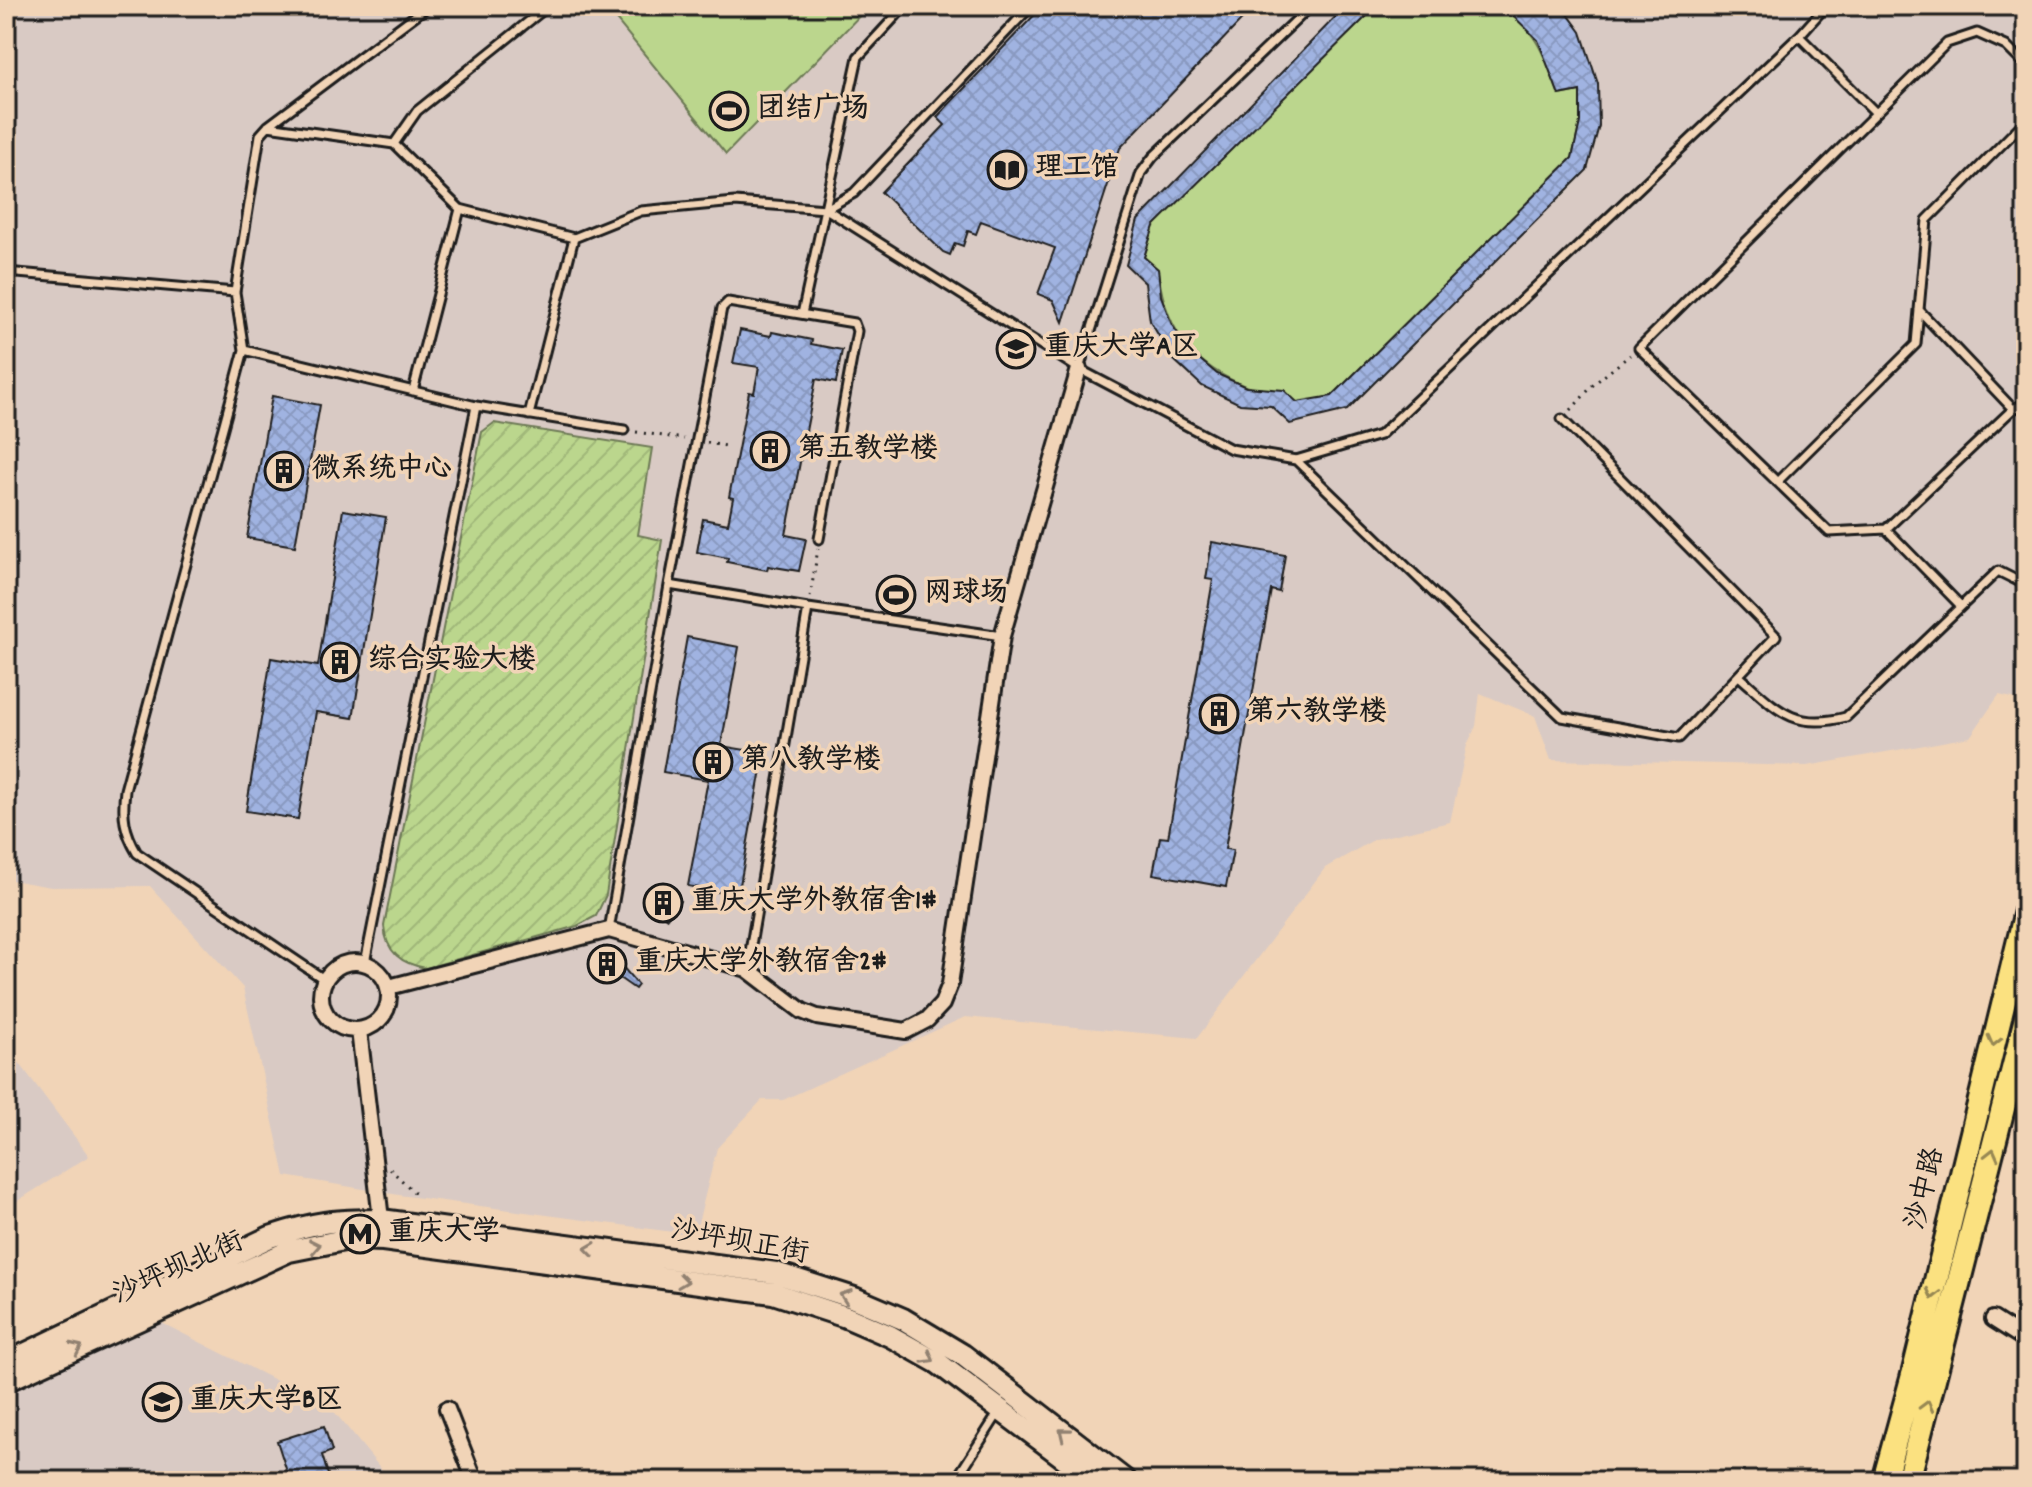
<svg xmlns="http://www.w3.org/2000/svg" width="2032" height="1487" font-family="Dekko,'LXGW WenKai TC',sans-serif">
<defs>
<pattern id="garden-furrows" width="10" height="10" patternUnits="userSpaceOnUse" patternTransform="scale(2)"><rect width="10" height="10" fill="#bbd68d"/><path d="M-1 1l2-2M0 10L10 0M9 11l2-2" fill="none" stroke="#a0b779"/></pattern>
<pattern id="building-cross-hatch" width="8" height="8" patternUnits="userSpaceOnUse" patternTransform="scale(2)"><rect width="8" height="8" fill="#a0b3e1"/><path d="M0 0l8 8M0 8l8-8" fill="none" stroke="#8999c0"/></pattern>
</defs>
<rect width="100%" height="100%" fill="#f1d4b7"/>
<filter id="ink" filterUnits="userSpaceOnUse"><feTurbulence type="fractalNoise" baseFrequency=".0125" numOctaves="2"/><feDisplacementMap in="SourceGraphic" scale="16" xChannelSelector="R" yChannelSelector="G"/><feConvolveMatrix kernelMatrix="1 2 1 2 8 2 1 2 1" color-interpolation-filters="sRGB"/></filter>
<g filter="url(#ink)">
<!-- built -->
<path fill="#d9cac4" d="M6,6H2026V701L1999,695L1970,737L1807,766L1551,760L1535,716L1480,693L1476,726L1467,745L1450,822L1375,839L1325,868L1197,1038L965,1017L783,1100H762L717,1148L695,1235L399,1195L285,1176L243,988L150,886L51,887L6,879Z
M6,1045L89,1156L6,1208Z
M162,1323L332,1409L391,1481H6V1394Z"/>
<!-- grass -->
<path fill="#bbd68d" stroke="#6c7954" stroke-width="2" d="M613,6H869L726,154L609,11Z
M1377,6H1493C1537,24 1543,54 1559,95L1580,91V122L1572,158L1332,396C1321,398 1306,403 1295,402C1285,400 1275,396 1265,393C1200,373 1166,338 1158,270L1144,257L1154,226Z"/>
<!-- garden -->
<path fill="url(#garden-furrows)" stroke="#6c7954" stroke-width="2" d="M494,423L652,448L638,535L662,540L606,895L596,916L577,926L426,968C401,964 386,952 384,926L482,432Z"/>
<!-- building -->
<path fill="url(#building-cross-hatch)" stroke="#1c1c1c" stroke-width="2" d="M1043,6H1255L1120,148L1063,322L1053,300L1038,294L1055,248L981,221L976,234L968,231L963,246L955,243L950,255L943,252L881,192L945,125L937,117Z
M1346,6H1377L1154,226L1144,257L1158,269L1161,296L1172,325L1191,352L1217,374L1246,387L1284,390L1297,402L1332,396L1572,158L1580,122V91L1559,95L1538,40L1503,6H1562L1581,32L1598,84L1599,126L1587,170L1347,410L1290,424L1271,406L1240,404L1202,386L1172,358L1150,321L1145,283L1126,265L1138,220Z
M740,330L771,336L772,332L812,340L811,344L842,350L836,383L816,379L786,535L806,539L799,571L768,566L767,570L727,562L728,558L697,552L703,519L728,524L733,498L729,497L749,392L754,393L759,367L733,363Z
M272,396L320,405L295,546L247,538Z
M343,510L386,517L353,718L316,712L298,819L246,811L271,658L318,666Z
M1212,542L1285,555L1279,592L1271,590L1225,849L1233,850L1226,887L1153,874L1160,837L1168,838L1213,580L1206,579Z
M687,637L739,647L721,746L764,753L738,896L688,886L708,780L663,772Z
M660,886L680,901L667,918L648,903Z
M604,947L623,962L621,965L638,985L635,989L605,968L603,972L593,963Z
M324,1426L332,1451L322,1455L330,1481H290L277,1441Z"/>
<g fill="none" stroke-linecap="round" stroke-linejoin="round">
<defs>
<path id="service" d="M6,8L9,6
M1799,36L1876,113
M2026,66L2006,46L1977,33L1947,43L1639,348L1829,532L1886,529L2013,409L2026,403
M268,126L394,144
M460,209L394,144L417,111L548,6
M826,209L854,193L1031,6
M574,238L641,211L735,202L826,209L1079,369L1231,449L1296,460L1380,435L1799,36L1826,6
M6,272L235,292
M1919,310L2013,409
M802,314L858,57L905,6
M244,350L476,406L624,430
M1079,369L1141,173L1153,157L1311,6
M413,391L460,209L574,238L529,415
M1296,460L1562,717L1679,738L1776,636L1562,419
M1777,482L1916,344L1927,220L2026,120
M1886,529L1961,606
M669,585L808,608L1002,636
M1739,676C1776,708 1792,731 1846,717L1998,571L2026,585
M609,930L669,585L722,308L728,302L854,323L857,331L819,539
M365,963L476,406
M747,969L808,608
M325,980L137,853C124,831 122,816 125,790L244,350L235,292L260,135L268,126L428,6
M955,1481L999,1412"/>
<path id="minor" d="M321 996a34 34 0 1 1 68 0a34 34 0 1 1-68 0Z
M389,987L609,930L747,969L802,1011L817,1017L906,1031L927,1020L942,1004L950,984L1002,636L1079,369
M359,1030L382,1228
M1993,1319L2026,1340
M447,1409L475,1481"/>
<path id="secondary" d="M6,1363L270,1237C314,1222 335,1220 381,1220L776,1273L854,1298L903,1319L963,1355L1126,1481
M6,1381L289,1251L349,1239L383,1240L773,1293L846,1317L890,1336L938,1363L1095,1481"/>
<path id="primary" d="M1884,1481L1913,1375L2026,911
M1908,1481L2026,1018"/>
</defs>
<!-- service casing -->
<use href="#service" stroke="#1c1c1c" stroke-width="13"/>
<!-- minor casing -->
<use href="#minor" stroke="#1c1c1c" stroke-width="20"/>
<!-- secondary casing -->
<use href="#secondary" stroke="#1c1c1c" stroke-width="26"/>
<!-- primary casing -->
<use href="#primary" stroke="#1c1c1c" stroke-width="28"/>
<!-- path -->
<path stroke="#1c1c1c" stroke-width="3" stroke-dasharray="2 6" stroke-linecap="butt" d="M1571,410L1594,384L1630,355
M636,432L684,439
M707,443L726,446
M810,597L818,549
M390,1169L416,1194"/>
<!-- service -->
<use href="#service" stroke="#f1d4b7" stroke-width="7"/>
<!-- minor -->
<use href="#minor" stroke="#f1d4b7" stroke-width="14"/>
<!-- secondary -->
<use href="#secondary" stroke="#f1d4b7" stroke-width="20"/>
<!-- primary -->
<use href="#primary" stroke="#fbe180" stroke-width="22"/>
</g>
<!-- one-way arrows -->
<defs><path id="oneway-chevron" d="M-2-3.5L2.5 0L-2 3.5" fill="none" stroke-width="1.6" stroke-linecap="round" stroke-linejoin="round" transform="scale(2)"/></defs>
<g stroke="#978853">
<use href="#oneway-chevron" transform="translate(1994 1041) rotate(104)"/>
<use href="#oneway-chevron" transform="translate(1992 1154) rotate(-76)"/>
<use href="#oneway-chevron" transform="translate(1933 1294) rotate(104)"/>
<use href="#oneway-chevron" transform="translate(1927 1406) rotate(-75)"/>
</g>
<g stroke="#918171">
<use href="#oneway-chevron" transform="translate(315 1246) rotate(-11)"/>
<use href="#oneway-chevron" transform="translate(590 1249) rotate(-172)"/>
<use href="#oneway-chevron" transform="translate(683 1281) rotate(8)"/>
<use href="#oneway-chevron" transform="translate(845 1296) rotate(-161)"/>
<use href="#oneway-chevron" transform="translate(77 1348) rotate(-25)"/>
<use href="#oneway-chevron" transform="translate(929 1358) rotate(30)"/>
<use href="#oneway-chevron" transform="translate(1064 1433) rotate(-141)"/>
</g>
</g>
<!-- icons -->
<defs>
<symbol id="stadium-ring" viewBox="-11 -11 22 22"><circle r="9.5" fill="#f1d4b7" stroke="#1c1c1c" stroke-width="1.5"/><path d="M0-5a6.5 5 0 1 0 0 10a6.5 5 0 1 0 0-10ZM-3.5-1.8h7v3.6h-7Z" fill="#1c1c1c"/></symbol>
<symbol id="library-ring" viewBox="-11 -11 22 22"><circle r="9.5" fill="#f1d4b7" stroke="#1c1c1c" stroke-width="1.5"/><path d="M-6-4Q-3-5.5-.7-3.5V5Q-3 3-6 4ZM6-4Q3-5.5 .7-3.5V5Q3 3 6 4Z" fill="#1c1c1c"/></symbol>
<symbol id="university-ring" viewBox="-11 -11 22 22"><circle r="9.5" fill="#f1d4b7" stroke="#1c1c1c" stroke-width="1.5"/><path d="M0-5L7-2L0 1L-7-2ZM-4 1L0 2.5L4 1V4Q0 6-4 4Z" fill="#1c1c1c"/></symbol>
<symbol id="building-ring" viewBox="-11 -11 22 22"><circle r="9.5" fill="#f1d4b7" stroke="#1c1c1c" stroke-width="1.5"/><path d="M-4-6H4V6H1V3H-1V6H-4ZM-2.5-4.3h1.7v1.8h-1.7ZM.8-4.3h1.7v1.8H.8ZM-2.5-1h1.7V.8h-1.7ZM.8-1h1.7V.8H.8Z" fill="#1c1c1c"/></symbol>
<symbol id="metro-ring" viewBox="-11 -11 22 22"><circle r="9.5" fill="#f1d4b7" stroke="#1c1c1c" stroke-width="1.5"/><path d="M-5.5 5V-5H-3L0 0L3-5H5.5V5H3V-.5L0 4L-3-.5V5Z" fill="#1c1c1c"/></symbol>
</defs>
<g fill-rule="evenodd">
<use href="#stadium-ring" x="707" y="89" width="44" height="44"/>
<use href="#library-ring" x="985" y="148" width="44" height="44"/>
<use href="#university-ring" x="994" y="327" width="44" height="44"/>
<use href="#building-ring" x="748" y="429" width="44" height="44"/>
<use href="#building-ring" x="262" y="449" width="44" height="44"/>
<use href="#stadium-ring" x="874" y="573" width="44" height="44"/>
<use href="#building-ring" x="318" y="640" width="44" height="44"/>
<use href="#building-ring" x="1197" y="692" width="44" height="44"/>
<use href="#building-ring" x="691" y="740" width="44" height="44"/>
<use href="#building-ring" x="641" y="881" width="44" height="44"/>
<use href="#building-ring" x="585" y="942" width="44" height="44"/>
<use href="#metro-ring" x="338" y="1212" width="44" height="44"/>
<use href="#university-ring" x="140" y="1380" width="44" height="44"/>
</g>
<g text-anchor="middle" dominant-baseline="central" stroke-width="7" stroke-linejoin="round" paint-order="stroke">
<!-- poi labels -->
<g font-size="28" font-weight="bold" fill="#1c1c1c" stroke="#f1d4b7" text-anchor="start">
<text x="757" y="111">团结广场</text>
<text x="1035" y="170">理工馆</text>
<text x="1044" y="349">重庆大学A区</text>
<text x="798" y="451">第五教学楼</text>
<text x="312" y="471">微系统中心</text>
<text x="924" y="595">网球场</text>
<text x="368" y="662">综合实验大楼</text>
<text x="1247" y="714">第六教学楼</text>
<text x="741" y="762">第八教学楼</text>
<text x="691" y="903">重庆大学外教宿舍1#</text>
<text x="635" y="964">重庆大学外教宿舍2#</text>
<text x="388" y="1234">重庆大学</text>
<text x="190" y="1402">重庆大学B区</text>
</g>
<!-- street labels -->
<g font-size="28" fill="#1c1c1c" stroke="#f1d4b7">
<text transform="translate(1927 1189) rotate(-76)">沙中路</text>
<text transform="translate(739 1244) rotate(10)">沙坪坝正街</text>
<text transform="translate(179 1270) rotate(-24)">沙坪坝北街</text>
</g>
</g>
<!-- margin -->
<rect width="2032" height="1487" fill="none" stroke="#f1d4b7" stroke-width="32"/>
<rect x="16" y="16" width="2000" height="1455" fill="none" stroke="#1c1c1c" stroke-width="3" filter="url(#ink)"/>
</svg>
